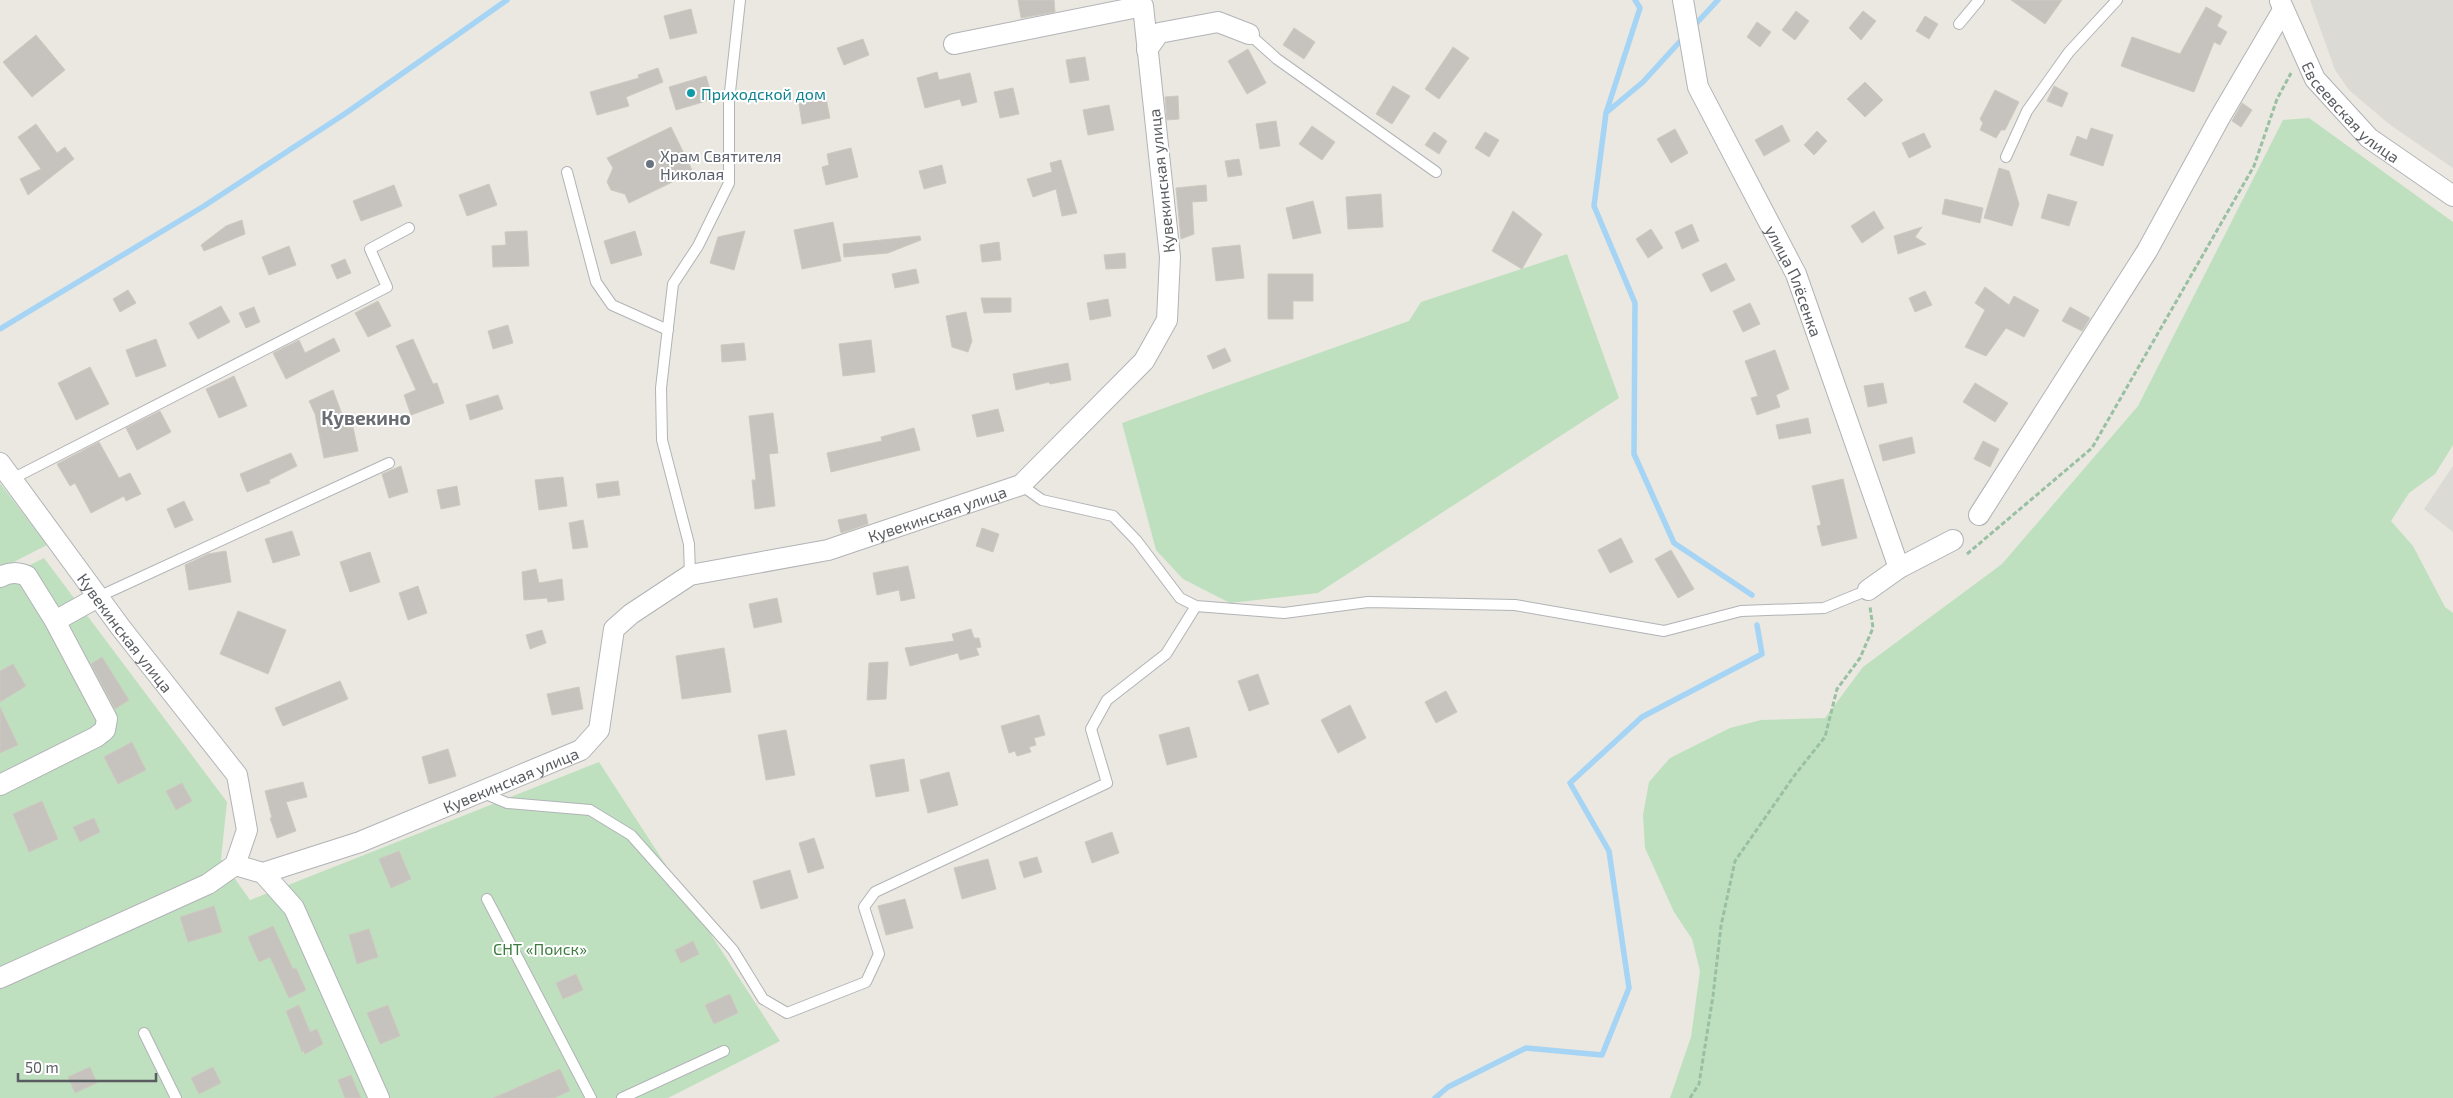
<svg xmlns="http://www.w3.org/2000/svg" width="2453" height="1098" font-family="'Exo 2',sans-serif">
<rect width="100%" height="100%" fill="#eae8e0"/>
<!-- industrial -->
<path fill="#dcdad5" d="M2310,0H2453V168L2389,124L2349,90L2335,70Z
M2453,466V532L2424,509Z"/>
<!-- green -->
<path fill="#bfe0bf" d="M2309,118L2453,222V445L2435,474L2409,493L2391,521L2413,546L2445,607L2453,613V1098H1670L1691,1037L1700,971L1692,939L1674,912L1645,848L1643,815L1649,782L1670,758L1730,728L1761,720L1825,718L1863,667L2002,564L2138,406L2283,120Z
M1567,254L1619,398L1318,593L1230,603L1183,579L1156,550L1122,423L1409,321L1421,302Z
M0,483L47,545L0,569Z
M44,558L227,802L221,859L250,900L599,762L780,1041L668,1098H0V580Z"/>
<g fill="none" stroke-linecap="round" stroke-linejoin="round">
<!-- stream -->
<path stroke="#a5d4f5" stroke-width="5.5" d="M1635,0L1640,8L1606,113L1594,206L1635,303L1634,454L1674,543L1752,595
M1692,28L1718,0
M1607,112L1643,82L1684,37
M0,329L204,206L346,113L507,0
M1435,1098L1448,1087L1526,1048L1602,1055L1629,988L1609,851L1570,783L1642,717L1762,654L1757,625"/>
</g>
<!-- building -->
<path fill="#c6c3be" stroke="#cec9c0" d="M1018,0H1054L1055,12L1021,18Z
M2011,0H2062L2045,24Z
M2206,7L2222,16L2217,26L2227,32L2220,45L2214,42L2194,92L2121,66L2132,37L2180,54Z
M691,9L697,33L670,39L664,16Z
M1796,11L1809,21L1795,40L1782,30Z
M1863,11L1876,21L1861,40L1849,28Z
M1925,16L1938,24L1929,39L1916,31Z
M1757,22L1771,32L1760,47L1747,37Z
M1294,28L1315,42L1304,59L1283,45Z
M36,35L65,70L32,97L3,62Z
M863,39L869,55L844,65L837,48Z
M1453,47L1469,58L1439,99L1425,89Z
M1248,49L1266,83L1247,94L1228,61Z
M1085,57L1089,80L1070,83L1066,60Z
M658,68L663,82L626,97L629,106L597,115L590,92L639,78L638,75Z
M937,72L939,80L970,73L977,102L962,106L960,99L925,108L917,78Z
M706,76L713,99L676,110L669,87Z
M1865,82L1883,100L1865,117L1847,99Z
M1393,86L1410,96L1392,124L1376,114Z
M2054,86L2068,93L2062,107L2047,101Z
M1013,88L1019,114L1000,118L994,92Z
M1995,90L2019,102L2005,130H2001L1996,138L1980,130L1983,123L1980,119Z
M1178,96L1179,119L1167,120L1165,97Z
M826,98L830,118L802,124L799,104Z
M2242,103L2252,110L2241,127L2232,121Z
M1109,105L1114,130L1088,135L1083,110Z
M1276,121L1280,146L1260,149L1256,124Z
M36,124L57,153L65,147L74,159L28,195L20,179L41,169L18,137Z
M1782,125L1790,141L1764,156L1755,140Z
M1312,126L1335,142L1322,160L1299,144Z
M671,127L693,172L629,203L625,194L611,190L607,182L613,168L607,158Z
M2091,128L2113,135L2103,166L2070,155L2077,136L2087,140Z
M1675,129L1688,153L1671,163L1657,139Z
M1817,131L1827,141L1814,155L1804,145Z
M1434,132L1447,141L1439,154L1425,145Z
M1485,132L1499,140L1489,157L1475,148Z
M1924,133L1931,147L1909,158L1902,143Z
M851,148L858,177L826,185L822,167L829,165L827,154Z
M1239,159L1242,175L1228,177L1225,161Z
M1061,160L1077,213L1062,216L1056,189L1033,197L1027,179L1052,172L1050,163Z
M942,165L946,183L924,189L919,171Z
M1999,168L2009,171L2019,204L2012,226L1984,218Z
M489,184L497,205L467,216L459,195Z
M394,185L402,206L361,221L353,201Z
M1206,185L1207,201L1192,202L1194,234L1181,239L1176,188Z
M1381,194L1383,227L1348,229L1346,197Z
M2048,194L2077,202L2069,226L2041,218Z
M1945,199L1983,208L1980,223L1942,214Z
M1313,201L1321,233L1293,239L1286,208Z
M1513,211L1542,234L1522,269L1492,251Z
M1874,211L1884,228L1862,243L1851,226Z
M242,220L245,234L204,251L201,245L226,226Z
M833,222L841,261L802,269L794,230Z
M1692,224L1699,241L1682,249L1675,232Z
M1922,227L1915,237L1926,244L1898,254L1894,236Z
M1651,229L1663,248L1648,258L1636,239Z
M527,231L529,266L493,267L492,246L506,245L505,232Z
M635,231L642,255L611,264L604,241Z
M745,231L734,270L710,263L718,237Z
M920,236L921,240L888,253L844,257L843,244Z
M999,242L1001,260L982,262L980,245Z
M1240,245L1244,278L1216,281L1212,248Z
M289,246L296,265L269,275L262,257Z
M1125,253L1126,268L1106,269L1104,255Z
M345,259L351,273L337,279L331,265Z
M1726,263L1735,280L1711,292L1702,274Z
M916,269L919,283L895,288L892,274Z
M1268,274H1313V301H1293V319H1268Z
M1985,287L2009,305L2014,296L2039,310L2024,337L2006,328L1986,356L1965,347L1985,310L1975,303Z
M128,290L136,303L120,312L113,299Z
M1925,291L1932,305L1915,312L1909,298Z
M981,298H1011V312L984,313Z
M1108,299L1111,316L1090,320L1087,303Z
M378,301L391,326L368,337L355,313Z
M1750,303L1760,324L1743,332L1733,311Z
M221,306L230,322L198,339L189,323Z
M254,307L260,322L246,328L239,313Z
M2070,307L2090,318L2082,331L2062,321Z
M966,312L972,341L968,352L952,347L946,316Z
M508,325L513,343L493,349L488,331Z
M334,338L340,351L286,379L273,353L299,340L305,353Z
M156,339L166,366L136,377L126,350Z
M413,339L433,384L437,383L444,403L411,415L404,395L416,390L396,346Z
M871,340L875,372L843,376L839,344Z
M744,343L746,360L722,362L721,345Z
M1225,348L1231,361L1213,369L1207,356Z
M1775,350L1789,389L1776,395L1780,407L1757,415L1751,398L1758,396L1745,361Z
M1068,363L1071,380L1050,384L1049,382L1016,390L1013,374Z
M90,367L109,404L76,420L58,383Z
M234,376L247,406L219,418L206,389Z
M1883,383L1887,403L1868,407L1864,386Z
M1975,383L2008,403L1995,422L1963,402Z
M333,390L347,428L353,427L358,451L324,458L315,414L309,401Z
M498,395L503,409L470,420L466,405Z
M998,409L1004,431L977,437L972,415Z
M160,411L171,432L137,450L126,428Z
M773,413L778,453L769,454L775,506L755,509L752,480H756L749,416Z
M1808,418L1811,433L1779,439L1776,425Z
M914,428L920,450L831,472L827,453L882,441L881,437Z
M1912,437L1915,453L1883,461L1879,445Z
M1983,441L1999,449L1990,467L1974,459Z
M99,442L119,478L130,473L141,494L126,501L124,496L91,513L75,483L70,486L57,464Z
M291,453L297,466L269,480L270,483L247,492L240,474Z
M401,466L408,492L389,498L382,474Z
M563,477L567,506L539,510L535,480Z
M1843,479L1857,538L1822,546L1817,526L1821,525L1812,486Z
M618,481L620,495L598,498L596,484Z
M457,486L460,505L441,509L437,490Z
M184,501L193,520L175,528L167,509Z
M866,514L868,524L841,533L838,520Z
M583,520L588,547L573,549L569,523Z
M982,528L999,534L993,552L976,546Z
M292,531L300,555L273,563L265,539Z
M1621,538L1633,562L1610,573L1598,550Z
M1671,550L1694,589L1678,598L1655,559Z
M226,551L231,582L189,590L185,565L208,554Z
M370,552L380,582L350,592L340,562Z
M908,566L915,598L901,601L899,590L877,595L873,573Z
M536,569L539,583L562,579L564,600L548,602L547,598L524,600L522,572Z
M418,586L427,613L408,620L399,593Z
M777,598L782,622L754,628L749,604Z
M238,611L286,630L268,674L220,654Z
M971,629L974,638H979L981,647L976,648L979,655L960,660L958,653L910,666L905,648L954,641L952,634Z
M542,630L546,643L530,649L526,635Z
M724,648L731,692L682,699L676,656Z
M102,657L129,700L115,709L91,664Z
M888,662L886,699L867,700L869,663Z
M13,664L26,686L0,702V671Z
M1258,674L1269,704L1249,711L1238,681Z
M340,681L348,699L283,726L275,708Z
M579,687L583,709L552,715L547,694Z
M1446,691L1457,712L1436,723L1425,702Z
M1350,705L1366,738L1338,753L1321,720Z
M0,707L18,745L0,753Z
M1039,715L1045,735L1034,738L1036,745L1029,747L1031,752L1017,756L1015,751L1009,753L1001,726Z
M1189,727L1197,757L1167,765L1159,735Z
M786,730L795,775L766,780L758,735Z
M132,742L146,770L118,784L104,757Z
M448,749L456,776L429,784L422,757Z
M904,759L909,791L876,797L870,765Z
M949,772L958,805L928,813L920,780Z
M303,782L307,797L286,802L296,831L277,838L270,818H272L265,791Z
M182,783L192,801L176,810L166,791Z
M42,801L58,839L29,852L13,814Z
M94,818L100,832L80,842L73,827Z
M1112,832L1119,853L1092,863L1085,842Z
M814,838L824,868L808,873L799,843Z
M399,851L411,879L391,888L379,859Z
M1037,857L1042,872L1024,878L1019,862Z
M988,859L996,889L962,899L954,868Z
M790,870L798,898L761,909L753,881Z
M905,899L913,928L886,935L878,906Z
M214,906L222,932L188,942L180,917Z
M273,926L293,969L296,968L306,990L289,998L270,957L259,962L248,937Z
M369,929L378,957L357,964L349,935Z
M693,941L699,954L681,963L675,950Z
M576,974L583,990L563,999L556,983Z
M730,994L738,1013L714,1024L705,1005Z
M299,1005L310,1032L317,1029L323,1044L305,1054L304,1051L302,1052L286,1011Z
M388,1005L400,1036L380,1044L367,1013Z
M90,1067L97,1083L75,1093L68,1077Z
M213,1067L221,1083L199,1094L191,1078Z
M560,1069L570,1091L554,1098H493Z
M351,1075L361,1098H345L338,1080Z"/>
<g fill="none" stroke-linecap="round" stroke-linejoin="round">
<defs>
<path id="service" d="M1959,24L1979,0
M1249,34L1277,59L1436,172
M2006,157L2027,111L2069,52L2117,0
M567,172L596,282L612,305L668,330
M12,479L387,287L370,249L409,228
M1021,485L1042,500L1113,516L1137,541L1180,598L1196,606L1284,613L1368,602L1515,605L1664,631L1741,611L1824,608L1868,590
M690,575L689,544L662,440L661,388L673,284L698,246L729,183V101L740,0
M98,597L389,463
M481,792L507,803L590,810L631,835L733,950L763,999L787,1013L866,982L879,954L864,907L875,892L1107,783L1091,729L1107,700L1166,654L1196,606
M487,899L591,1098
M144,1033L176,1098
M622,1098L724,1051"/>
<g id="minor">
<path id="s1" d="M1683,0L1698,87L1796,274L1899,568"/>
<path id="s2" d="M2280,1L2315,79L2369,138L2453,196"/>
<path d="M1147,50L1159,33L1218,22L1249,34"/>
<path id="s3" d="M0,463L121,628L237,775L247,830L235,865"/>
<path d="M1979,515L2147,251L2219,119L2283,10"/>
<path d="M0,577C10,572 17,572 27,576L55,621"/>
<path d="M1868,590L1899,568L1953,540"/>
<path d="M0,785L96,737L105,730L107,719L55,621L98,597"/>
<path id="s4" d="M235,865L263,873L360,842L581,750L599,730L614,629L631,614L690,575L828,550L1021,485L1144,361L1167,320L1170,257L1143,6L954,44"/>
<path d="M263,873L294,908L379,1098"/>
<path d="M0,978L208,884L235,865"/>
</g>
</defs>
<!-- service casing -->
<use href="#service" stroke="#b1b3b7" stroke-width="12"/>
<!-- minor casing -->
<use href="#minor" stroke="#b1b3b7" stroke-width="22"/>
<!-- path -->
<path stroke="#99c0a3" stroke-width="3" stroke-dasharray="5 2.5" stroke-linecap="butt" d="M1967,554L2092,448L2254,166L2277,99L2291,73
M1690,1098L1699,1084L1713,996L1721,926L1735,861L1794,776L1825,737L1837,689L1860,658L1873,628L1870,607"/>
<!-- service -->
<use href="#service" stroke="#fff" stroke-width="10"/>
<!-- minor -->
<use href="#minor" stroke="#fff" stroke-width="20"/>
</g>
<!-- markers -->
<circle fill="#0f9aa8" stroke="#fff" stroke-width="2" cx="691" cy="93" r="5"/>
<circle fill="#6b7280" stroke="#fff" stroke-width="2" cx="650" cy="164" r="5"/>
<g text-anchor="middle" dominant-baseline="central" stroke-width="4" stroke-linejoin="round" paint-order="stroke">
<!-- culture labels -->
<g font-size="16" fill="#0d838f" stroke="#fff" text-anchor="start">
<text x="701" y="93">Приходской дом</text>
</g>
<!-- street labels -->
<g font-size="16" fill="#595c60" stroke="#fff">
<text stroke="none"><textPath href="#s2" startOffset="134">Евсеевская улица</textPath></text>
<text transform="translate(1161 181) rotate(-96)">Кувекинская улица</text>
<text stroke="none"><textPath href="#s1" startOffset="305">улица Плёсенка</textPath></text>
<text stroke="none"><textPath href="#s4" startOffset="848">Кувекинская улица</textPath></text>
<text stroke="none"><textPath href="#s3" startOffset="211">Кувекинская улица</textPath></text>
<text stroke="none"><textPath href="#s4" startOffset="294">Кувекинская улица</textPath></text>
</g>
<!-- worship labels -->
<g font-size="16" fill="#5b616d" stroke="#fff" text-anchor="start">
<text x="660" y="155">Храм Святителя<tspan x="660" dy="18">Николая</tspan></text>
</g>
<!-- park labels -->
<g font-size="16" fill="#3c7c3e" stroke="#fff">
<text x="540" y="948">СНТ «Поиск»</text>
</g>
<!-- quarter labels -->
<g font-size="19" font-weight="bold" fill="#6a6e72" stroke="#fff">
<text x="366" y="417">Кувекино</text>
</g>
</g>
<!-- scale -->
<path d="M18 1073v8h138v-8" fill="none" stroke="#595c60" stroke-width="2.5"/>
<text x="25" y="1073" font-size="15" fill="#595c60" stroke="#ffffff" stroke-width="4" paint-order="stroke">50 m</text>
</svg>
